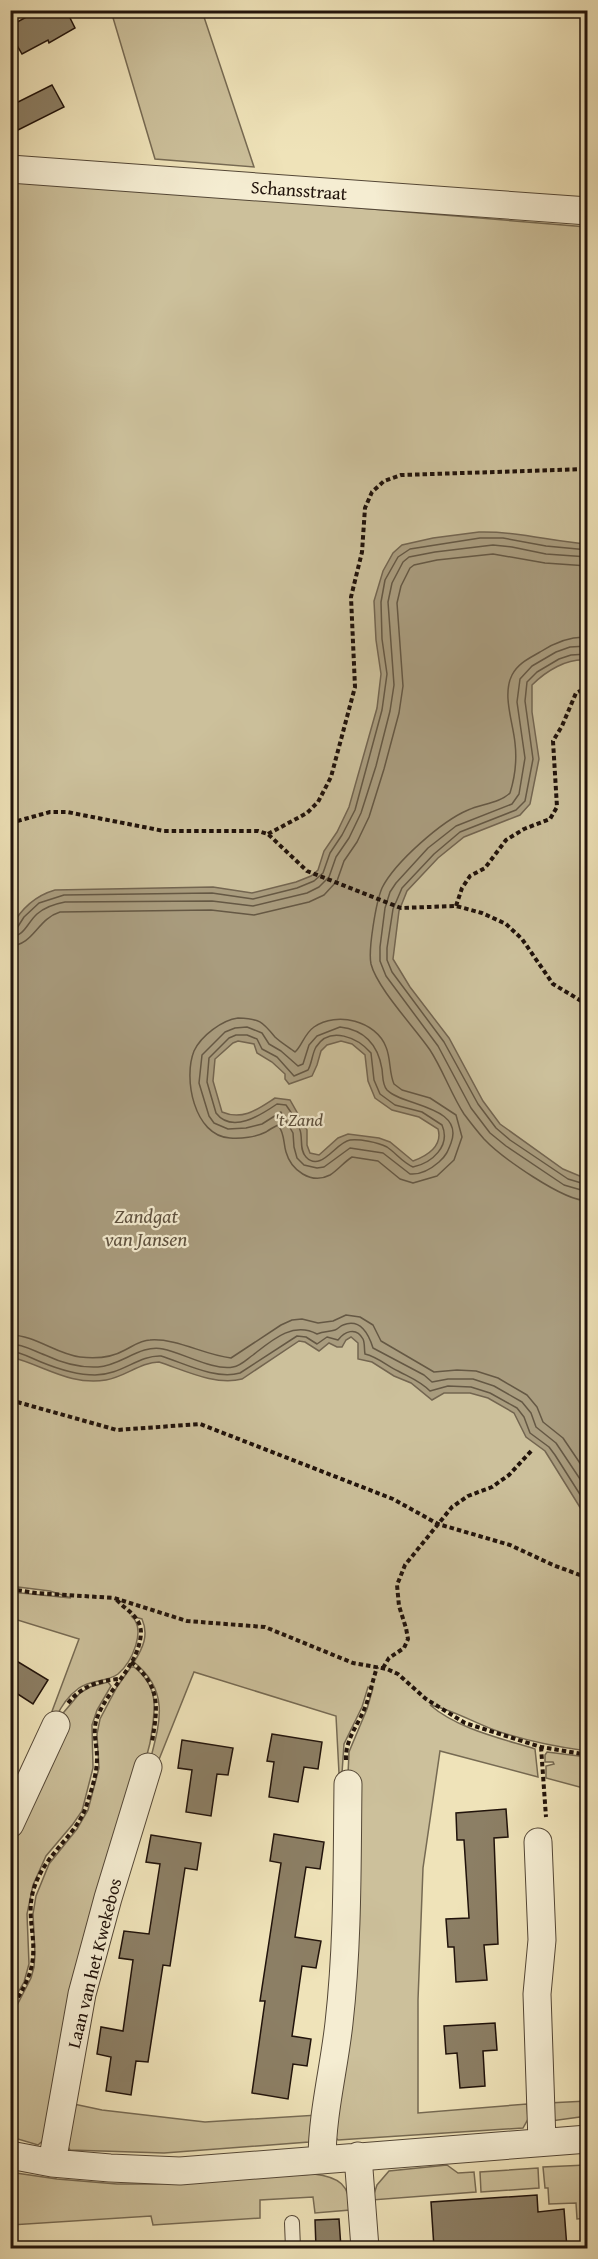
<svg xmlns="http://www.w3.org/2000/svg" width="598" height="2259" font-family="'Gentium Book Plus',serif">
<rect width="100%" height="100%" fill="#efe3b9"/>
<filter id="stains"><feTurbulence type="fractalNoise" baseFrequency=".00333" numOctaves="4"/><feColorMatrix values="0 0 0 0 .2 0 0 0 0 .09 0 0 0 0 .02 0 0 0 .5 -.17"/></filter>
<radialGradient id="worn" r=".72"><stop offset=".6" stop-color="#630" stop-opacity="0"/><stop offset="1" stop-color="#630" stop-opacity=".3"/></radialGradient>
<!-- green -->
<path fill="#ccc09b" stroke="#766a53" stroke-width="1.5" d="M111,11H202L254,167L155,159Z
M10,179L587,227V1751C558,1747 528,1741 500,1732C476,1724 454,1710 430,1705C458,1729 500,1738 535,1749L538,1777L440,1751L423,1868L418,2000V2113L527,2104L528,2119L523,2128L338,2140L332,2134L349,1752L367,1709L373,1688L368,1687L362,1707L344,1744L342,1773H339L336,1716L194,1672L158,1762L150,1761C160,1722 170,1691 134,1662C143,1648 149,1635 142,1619L131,1616C147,1629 132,1662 118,1674C107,1682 90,1680 79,1688C68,1696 61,1706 56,1718L51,1714L79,1639L11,1618V1592L71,1598L50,1591L10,1586Z
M131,1667H134C161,1689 155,1711 150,1743L48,2136L38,2145L11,2137V2017L31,1978L34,1967L35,1954L33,1914L36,1896L49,1864L77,1829L88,1810L99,1768L97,1734L100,1719L117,1687Z
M108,1682L111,1686L97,1710L92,1725L93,1768L82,1811L73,1824L46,1856L33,1885L27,1914L29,1964L24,1982L11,2005V1842L64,1712L80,1693L90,1687Z
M547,1752L587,1757V1789L546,1778V1766L554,1764L553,1762H545V1755Z
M587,2101V2116L551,2121L548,2103Z
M69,2103L102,2110L205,2122L318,2115L309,2142L164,2153L70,2150L63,2139Z
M447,2165L458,2173L474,2172L476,2192L372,2200L377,2185L389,2171Z
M586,2165L587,2218L577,2219L576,2203L549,2204L548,2188H545L543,2167Z
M538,2168L539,2188L481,2192L480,2172Z
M16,2173L57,2179L117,2184H156L314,2174C339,2177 350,2185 350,2210L315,2213L313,2197L260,2200V2218L153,2225L151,2216L11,2225V2174Z"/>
<!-- water -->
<path fill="#a99c7e" stroke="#736550" stroke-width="1.5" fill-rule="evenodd" d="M479,532C516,531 551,541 587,544V660C567,658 546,671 532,685V712L539,759L530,804L520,815L464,837L438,858L407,891L399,911L393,959L410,987L449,1038L483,1101L500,1124L563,1169L587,1179V1515L581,1509L550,1459L545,1451L526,1437L514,1413L488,1398L470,1393H444L432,1400L411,1383L394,1376L372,1362L358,1359V1343L351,1337L346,1340L342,1347H337L329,1343L319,1351L305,1342L299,1341L242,1379C215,1386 184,1370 159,1362C141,1362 125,1377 106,1380C70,1386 43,1365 11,1357V927C21,909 34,896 55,890L213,887L252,893L296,882L311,876L318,870L324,851L337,832L349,807L377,708L381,674L376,640L374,601L383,571L393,553L402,545L433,538ZM238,1041L254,1044L257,1053L272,1062L285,1074V1079L289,1084L312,1076L317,1065L321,1051L327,1045L341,1041L352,1044L365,1055L368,1081L375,1098L392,1110L419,1117L438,1129C443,1146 427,1156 413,1161L390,1142L379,1138L348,1134L338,1138L319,1155L310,1153L307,1145V1130L290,1100L275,1098C258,1109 243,1121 222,1112L213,1081L215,1059L233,1043Z"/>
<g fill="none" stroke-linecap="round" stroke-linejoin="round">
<!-- shore -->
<path stroke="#655844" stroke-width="1.5" d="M588,637C570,636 555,642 540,652C530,658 518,663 512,675C502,695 513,722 515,743C517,760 515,777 510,793C500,803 481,804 468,810C442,821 395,862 382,888C376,902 368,950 371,964C377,988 415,1028 430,1050C443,1070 451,1094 464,1114C470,1122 477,1131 484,1139C501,1157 563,1201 588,1201
M588,646L570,647L556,652L532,666L520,679L517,702L525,758L519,794L512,804L456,826L428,848L396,883L390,892L385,908L380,947V961L386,976L438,1046L471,1108L490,1133L506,1146L564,1185L588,1192
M588,654L571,655L559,659L537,672L527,682L525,701L533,759L525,801L516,810L460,832L434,854L402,888L393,909L387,948V960L392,972L444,1042L478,1104L496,1128L510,1140L568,1179L588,1185
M10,929L17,928L24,917L39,903L64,895L212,893L253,899L297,888L314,881L323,873L330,853L342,835L355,810L382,710L387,674L382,639L381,602L385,580L398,557L410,549L480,538H503L546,546L588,550
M10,937C25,936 27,923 37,914C45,907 54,904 65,902L212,901L253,906L307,893L319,887L329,877L336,857L349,838L361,813L376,766L390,711L394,685L388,602L392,583L403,562L409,557L435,552L493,545L512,547L546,554L588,557
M10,946C34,945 37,919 60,912L211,910L254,915L309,902L324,895L337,881L344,861L357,842L369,817L384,769L399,713L403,686L397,603L401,586L410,568L414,565L437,560L493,554L545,563L588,566
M238,1018C260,1019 262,1021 275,1037C280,1042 290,1048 295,1052C302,1046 304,1034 314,1027C337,1011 376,1021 386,1047C391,1059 389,1073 394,1084L402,1090L430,1098L456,1115L462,1137L454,1160L437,1176L413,1183L400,1179L378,1161L352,1157C344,1162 338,1170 330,1175C311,1185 291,1170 286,1152C283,1142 285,1134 278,1125C274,1127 270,1129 266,1132C256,1137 241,1139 230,1138C194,1136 183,1078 194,1051C201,1036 222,1020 238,1018Z
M340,1027C365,1030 378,1045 382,1069C383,1076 382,1084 387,1090C402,1106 465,1106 451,1143C448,1151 446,1156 439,1162C431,1169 422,1175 410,1174L383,1153L350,1148L324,1167L317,1168L304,1165L297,1158L294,1147L293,1133L281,1112L262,1124L246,1128L228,1129L214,1123L209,1116L199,1083L202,1055L225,1032L235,1028L247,1027L262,1033L269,1044L281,1051L298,1066L303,1064L309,1045L317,1036Z
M236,1035H247L257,1039L262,1049L277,1057L294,1076L308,1070C312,1063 312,1054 316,1047C330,1025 358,1038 371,1053L374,1080L380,1094L395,1105L422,1112L442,1125C451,1146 432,1163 413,1167C402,1162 396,1153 387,1147C377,1142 360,1139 350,1140C336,1142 321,1173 306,1157C299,1150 303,1138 300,1130C297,1121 291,1112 286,1105L277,1104C261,1115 232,1134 216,1113L207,1082L209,1058L229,1038Z
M10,1335C35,1335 56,1354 80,1357C96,1359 111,1358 125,1350C133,1346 141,1340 150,1340C177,1338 204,1355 231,1358L281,1325L292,1320L302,1319L318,1323L333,1321L346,1315L360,1317L373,1325L381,1341L434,1372L457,1370L476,1371L498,1378L527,1395L537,1407L543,1422L563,1438L588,1475
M10,1344C23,1344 34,1351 45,1355C62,1363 79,1368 98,1367C121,1366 140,1344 163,1349C183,1353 214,1371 233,1367C241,1366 247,1359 253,1355C272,1340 293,1321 317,1334C324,1331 329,1332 335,1330C338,1329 340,1326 343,1325C361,1318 369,1335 373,1348L424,1375L432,1382L448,1379H473L494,1386L522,1402L531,1413L536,1427L556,1443L588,1491
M10,1351C21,1352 31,1358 41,1362C58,1369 76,1375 95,1375C122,1375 138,1355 161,1356C184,1363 215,1380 240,1373L297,1336L306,1337L317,1344L327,1337L338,1340C344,1332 356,1326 363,1339C365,1343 364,1349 365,1354C378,1357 387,1366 398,1371C411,1378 420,1381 430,1391L448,1386L471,1387L490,1393L517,1408L524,1417L530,1433L549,1447L555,1455L588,1507"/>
</g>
<!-- building -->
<path fill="#8c7f65" stroke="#21130b" stroke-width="1.5" d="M39,10H66L75,28L49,43L48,40L22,54L10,33V26Z
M52,85L64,107L10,134V106Z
M10,1657L48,1680L33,1704L10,1689Z
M272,1734L322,1742L318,1769L304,1767L298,1802L269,1797L274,1762L267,1761Z
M182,1740L233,1748L228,1775L217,1774L211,1816L186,1812L192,1770L178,1768Z
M506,1809L508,1837L494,1838L498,1944L484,1945L487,1980L456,1982L454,1947H448L446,1919L469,1918L464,1840H457L456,1813Z
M274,1834L324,1842L320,1869L306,1867L295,1937L321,1941L316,1968L302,1966L292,2036L311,2039L307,2066L293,2064L288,2099L252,2093L265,2001H260L281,1863L270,1861Z
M151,1835L201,1843L197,1870L185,1868L170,1966L163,1965L148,2062L136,2061L131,2095L106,2091L111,2057L97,2054L101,2027L123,2031L133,1960L119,1958L124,1931L149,1934L160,1864L146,1862Z
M495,2023L497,2050L483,2051L485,2086L460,2088L457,2053L446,2054L444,2026Z
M537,2195L538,2212L564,2209L567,2248H434L431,2202Z
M339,2219L341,2248H316L315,2220Z"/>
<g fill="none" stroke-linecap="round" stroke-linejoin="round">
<defs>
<path id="service" d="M292,2223L293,2248"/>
<path id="minor" d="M10,169L588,211
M10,1824L56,1725
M538,1842L542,1940L537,1994L542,2142
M10,2155L52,2163L110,2168L180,2171L588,2139
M358,2156L365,2248
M322,2160C322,2114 334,2069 339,2023C348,1944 347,1863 348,1784
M52,2163L82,1994L108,1898L148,1767"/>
</defs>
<!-- service casing -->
<use href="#service" stroke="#544736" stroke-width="16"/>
<!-- minor casing -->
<use href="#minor" stroke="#544736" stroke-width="29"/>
<!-- path -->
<path stroke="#21130b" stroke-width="4" stroke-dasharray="4.5 3" stroke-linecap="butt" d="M10,823L50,812H67L164,831H258L268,834L307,871L401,908L456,906L482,913L506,924L522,939L553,984L588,1005
M268,834L307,813L318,802L331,777L355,687L351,597L362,552L365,508L372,492L384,481L401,475L588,469
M456,906L462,888L470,876L485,868L506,840L524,829L550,819L557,807L553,741L562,726L576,693L588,687
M10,1400L117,1430L200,1424L393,1499L438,1524L510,1545L553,1565L588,1578
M10,1589L36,1593L114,1598L187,1621L265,1627L353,1663L387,1669L398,1674L426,1699L465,1723L541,1747L588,1755
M131,1662C161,1686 158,1707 152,1742
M383,1668L389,1658L404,1648L408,1639L406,1628L399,1606L397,1585L405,1565L452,1507L468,1496L492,1487L509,1475L533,1449
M68,1703C82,1686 98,1681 119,1679
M541,1747L546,1817
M346,1760C345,1739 359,1724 366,1705C370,1693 373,1680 377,1667
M10,2010C21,1993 32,1976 33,1956C35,1932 26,1914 34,1888C45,1854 75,1837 86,1807C91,1791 97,1775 97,1758C97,1744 92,1732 97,1718C108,1688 139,1666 141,1633C141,1616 125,1610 115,1598"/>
<!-- service -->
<use href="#service" stroke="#f5edd2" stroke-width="14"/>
<!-- minor -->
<use href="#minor" stroke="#f5edd2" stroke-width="27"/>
</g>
<g text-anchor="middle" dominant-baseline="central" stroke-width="4.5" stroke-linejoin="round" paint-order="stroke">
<!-- street labels -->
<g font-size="18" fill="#21130b" stroke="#f5edd2">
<text transform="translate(299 190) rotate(4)">Schansstraat</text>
<text transform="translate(94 1963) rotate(-76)">Laan van het Kwekebos</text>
</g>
<!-- park labels -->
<g font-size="18" font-style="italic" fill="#5d503d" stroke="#f5edd2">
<text x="299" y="1119">'t Zand</text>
</g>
<!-- water labels -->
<g font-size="20" font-style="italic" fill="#5e513f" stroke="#f5edd2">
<text x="146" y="1215">Zandgat<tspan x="146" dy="23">van Jansen</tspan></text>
</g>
</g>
<!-- margin -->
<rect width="598" height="2259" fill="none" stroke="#efe3b9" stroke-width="36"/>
<rect x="12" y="12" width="574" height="2235" fill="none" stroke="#21130b" stroke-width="3"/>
<rect x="18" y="18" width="562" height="2223" fill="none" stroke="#21130b" stroke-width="1.5"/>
<rect width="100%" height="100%" filter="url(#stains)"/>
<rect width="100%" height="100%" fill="url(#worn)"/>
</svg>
